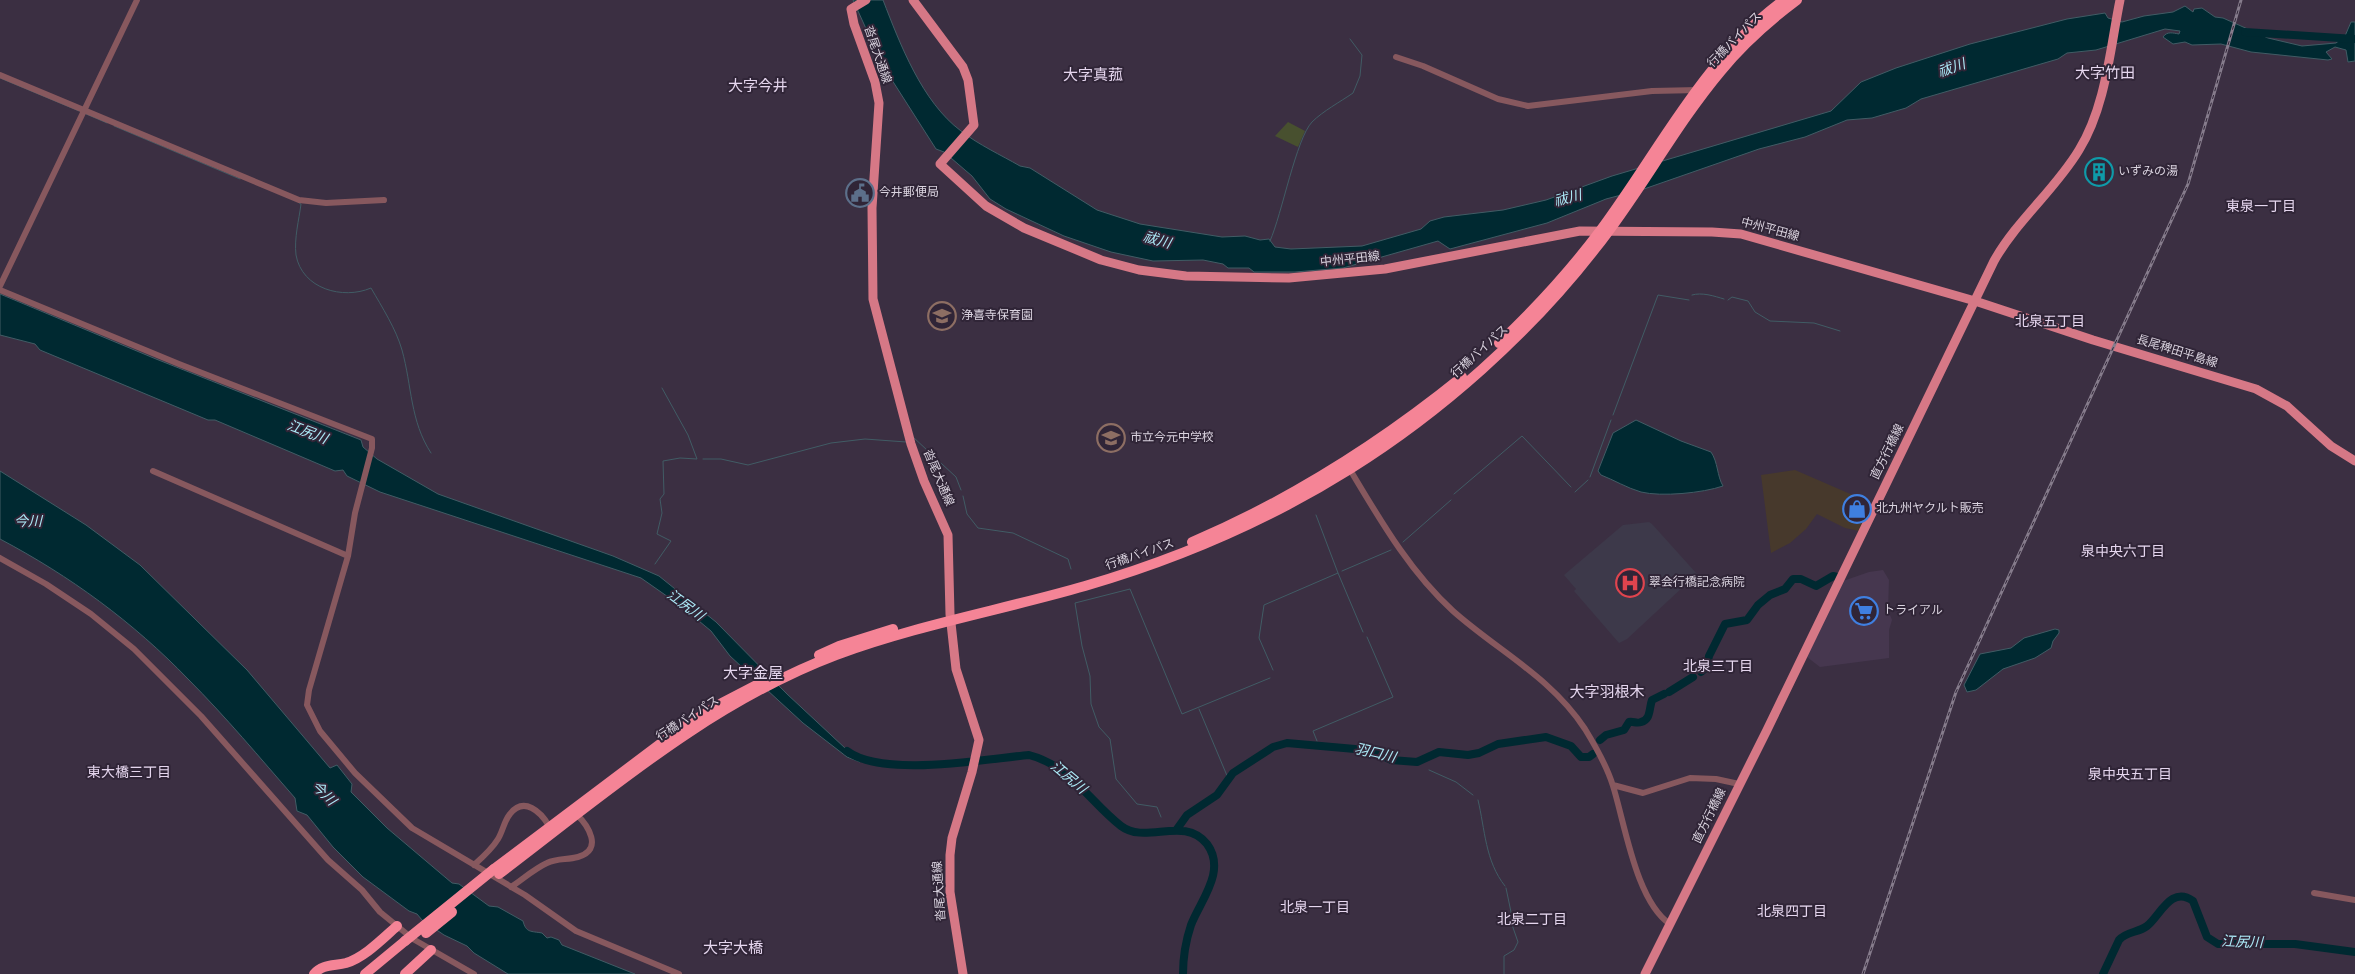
<svg xmlns="http://www.w3.org/2000/svg" width="2355" height="974" font-family="Overpass,'Noto Sans JP',sans-serif">
<rect width="100%" height="100%" fill="#3b2f42"/>
<!-- built -->
<path fill="#46374f" d="M1883,570L1889,580L1888,610L1892,620L1889,630V658L1820,667L1807,657L1843,581L1869,572Z"/>
<!-- industrial -->
<path fill="#47392c" d="M1795,470L1855,496L1852,503L1849,504V511L1864,521L1859,531L1845,528L1817,514L1806,529L1790,543L1771,553L1761,475Z"/>
<!-- medical -->
<path fill="#3d394a" d="M1649,522L1652,524L1697,574L1627,639L1619,643L1574,591L1576,589L1564,575L1623,525Z"/>
<!-- green -->
<path fill="#48502f" d="M1288,122L1305,131L1298,147L1275,136Z"/>
<!-- water -->
<path fill="#002931" stroke="#415c65" d="M853,0H883C900,44 922,102 961,131C979,145 1001,155 1020,166L1030,168L1097,210L1140,224L1222,237L1245,236L1260,240L1269,239L1275,247L1291,249L1362,246L1421,229L1430,221L1444,217L1503,210L1546,200L1612,176L1831,111L1861,82L1896,68L1970,44L2067,19L2105,13L2108,18L2122,22L2144,16L2173,12L2185,6L2193,12L2194,9L2202,8L2215,17L2223,18L2268,38L2302,46L2336,43L2345,36L2351,22H2355V61L2348,62L2346,50L2335,47L2326,52L2332,59L2328,60L2251,52L2221,44L2192,45L2185,42L2173,44L2163,37C2167,31 2173,33 2179,34L2180,31L2165,29L2096,50L2067,53L2058,59L1921,99L1906,108L1872,118L1847,120L1805,137L1759,149L1644,189L1606,199L1547,223L1450,249L1438,241L1343,268L1295,272H1254L1249,268H1228L1223,264L1203,260L1153,261L1111,252L1064,236L1006,209L990,199L972,176L944,152L936,149L883,66Z
M0,294L156,359L361,440L363,447L377,459L438,494L613,556L659,576L716,622L787,694L860,762L847,757L803,723L730,656L711,631L681,606L641,578L380,492L347,476L343,470L335,471L215,420H208L40,350L35,344L0,335Z
M1636,420L1681,441L1711,452C1718,462 1717,476 1723,486C1703,493 1661,497 1641,492C1627,488 1614,480 1601,475L1598,471L1613,433Z
M0,471L86,525L140,565L247,670L330,768L337,765L352,784L351,792L387,828L452,883L459,884L489,906L498,907L523,921C526,933 531,931 542,933L547,938L551,937L559,940L562,945L635,974H508L474,953L467,946L444,935L422,920L417,914L409,911L363,877L333,847L307,815L297,811L295,798C260,758 226,717 188,679C133,622 70,576 0,539Z
M2055,629L2059,630V633L2053,641L2051,648L2035,658L2003,669L1976,690L1967,692L1964,685L1980,654L2011,648L2024,638Z"/>
<g fill="none" stroke-linecap="round" stroke-linejoin="round">
<!-- stream -->
<path stroke="#415c65" stroke-width="1" d="M0,78L79,111
M86,114L107,123
M114,126L240,179
M299,203L301,204C299,220 294,238 296,255C302,289 343,300 371,288C382,307 396,329 402,350C412,386 410,421 431,453
M1270,241C1282,214 1296,139 1312,122C1323,111 1340,102 1353,93L1360,76L1362,55L1350,39
M1692,295C1702,292 1714,296 1724,299
M1728,300L1732,297L1748,301L1755,312L1770,321L1814,323L1840,331
M1613,415L1658,295L1689,300
M913,437L956,477L961,490
M703,459H721L748,465L831,443L865,439L906,442
M1590,477L1611,420
M1575,492L1588,480
M1454,494L1522,436L1571,487
M963,496L967,514L978,528L1013,533L1068,559L1071,569
M1403,542L1451,500
M655,564L671,541L657,534L662,513L660,499L664,494L663,461L680,458L697,459L688,435L662,388
M1342,571L1391,550
M1338,573L1363,632
M1273,670L1259,638L1264,605L1338,573L1316,515
M1199,709L1228,778
M1317,741L1313,731L1393,697L1367,637
M1429,770L1456,782L1473,795
M1478,800C1485,829 1485,861 1505,886
M1161,817L1157,807L1137,804L1116,779L1110,739L1099,727L1091,704L1090,676L1082,646L1075,603L1130,589L1182,714L1270,678
M1504,974V956L1514,950L1518,942L1510,919L1511,912L1506,888"/>
<!-- river -->
<path stroke="#002931" stroke-width="8" d="M2245,32L2355,39
M1701,672L1707,667L1709,656L1725,624L1747,620L1758,605L1770,595L1785,589L1793,579H1801L1816,586L1833,576L1837,577
M1669,692L1693,677
M1600,740L1606,735L1624,730L1629,722C1633,721 1637,724 1641,722C1651,720 1649,708 1652,700L1664,694
M847,751C883,778 984,759 1029,755C1071,766 1089,801 1121,826C1146,845 1184,815 1207,844C1227,871 1200,901 1191,925C1186,940 1183,958 1183,974
M1177,829L1187,815L1217,795L1233,773L1273,747L1287,743L1355,749L1372,751L1391,760L1417,762L1439,752L1468,755L1479,753L1498,744L1546,737L1571,746L1581,757H1589L1593,754
M2103,974L2119,940C2127,931 2138,933 2147,926C2160,916 2171,885 2193,901L2207,937L2218,944H2295L2355,952"/>
<!-- minor -->
<path stroke="#87585e" stroke-width="6" d="M1396,57L1423,66L1498,99L1528,106L1652,91L1698,90
M0,75L299,200L326,203L384,200
M0,286L137,0
M0,290L179,364L372,439V448L355,513L348,556L309,690L307,705L320,731L355,773L412,828L525,895L576,931L679,974
M1349,468C1379,518 1409,571 1453,611C1498,651 1551,677 1585,729C1596,747 1607,766 1613,786C1625,824 1636,901 1670,924
M153,471L348,556
M0,558L46,584L91,614L134,649L201,716L328,860L362,890L380,912L413,939L474,974
M1613,785L1643,793L1690,778L1716,779L1739,784
M474,865C483,857 492,849 498,839C503,831 504,821 510,814C524,796 541,812 549,826
M511,887C523,879 534,869 547,863C557,858 567,860 578,857C604,850 588,825 576,814
M2314,893L2355,900"/>
<!-- major -->
<path stroke="#d67886" stroke-width="9" d="M866,0L851,9L854,24L875,82L879,103L872,208L873,299L911,444L924,481L948,535L950,614L956,669L979,740L972,772L952,838L950,855V892L963,974
M913,0L963,67L968,80L974,125L940,164L986,206L1024,228L1101,260L1139,270L1186,276L1289,278L1385,269L1580,231L1712,232L1741,234L1975,301L2093,340L2256,389L2287,406L2331,446L2355,461
M1645,974L1767,730L1994,261C2017,220 2055,190 2079,150C2106,106 2110,49 2120,0"/>
<!-- highway -->
<path stroke="#f58496" stroke-width="10" d="M1499,343C1535,309 1570,271 1600,231C1659,152 1703,59 1784,0
M1192,542C1291,500 1379,444 1462,377
M819,655L839,646L893,629
M494,869L680,729L722,703L770,678
M499,874C606,793 709,703 836,655C917,625 1002,610 1085,586C1178,559 1267,521 1350,469C1441,412 1529,334 1595,249C1640,193 1674,127 1721,71C1743,44 1769,21 1797,0
M314,974C322,964 334,966 346,963C365,957 382,939 397,926
M365,974L405,941
M405,974L431,950"/>
<defs>
<path id="rail" d="M1863,974L1956,692L2188,184L2241,0"/>
</defs>
<!-- rail casing -->
<use href="#rail" stroke="#867c8c" stroke-width="3"/>
<!-- rail -->
<use href="#rail" stroke="#302537" stroke-width="1" stroke-dasharray="4" stroke-linecap="butt"/>
<!-- highway-bridge -->
<path stroke="#f58496" stroke-width="10" d="M426,933L452,912
M405,941L494,869"/>
</g>
<!-- icons -->
<defs>
<symbol id="building-ring" viewBox="-11 -11 22 22"><circle r="9.5" fill="#302537" stroke="#0f9aa8" stroke-width="1.5"/><path d="M-4-6H4V6H1V3H-1V6H-4ZM-2.5-4.3h1.7v1.8h-1.7ZM.8-4.3h1.7v1.8H.8ZM-2.5-1h1.7V.8h-1.7ZM.8-1h1.7V.8H.8Z" fill="#0f9aa8"/></symbol>
<symbol id="civic-ring" viewBox="-11 -11 22 22"><circle r="9.5" fill="#302537" stroke="#5c6f8a" stroke-width="1.5"/><path d="M-.6-6.5H3V-4.5H.6V-3L4-1V1h2V6H-6V1h2V-1L-.6-3ZM-1.2 2.5V6h2.4V2.5Z" fill="#5c6f8a"/></symbol>
<symbol id="school-ring" viewBox="-11 -11 22 22"><circle r="9.5" fill="#302537" stroke="#8d6e63" stroke-width="1.5"/><path d="M0-5L7-2L0 1L-7-2ZM-4 1L0 2.5L4 1V4Q0 6-4 4Z" fill="#8d6e63"/></symbol>
<symbol id="shop-ring" viewBox="-11 -11 22 22"><circle r="9.5" fill="#302537" stroke="#3f7fe0" stroke-width="1.5"/><path d="M-5-2.5h2.3a2.7 3.5 0 0 1 5.4 0H5L5.5 6h-11ZM-1.5-2.5h3a1.5 2.3 0 0 0-3 0Z" fill="#3f7fe0"/></symbol>
<symbol id="hospital-ring" viewBox="-11 -11 22 22"><circle r="9.5" fill="#302537" stroke="#e0444e" stroke-width="1.5"/><path d="M-5-5h3v3.5h4V-5h3V5h-3V1.5h-4V5h-3Z" fill="#e0444e"/></symbol>
<symbol id="supermarket-ring" viewBox="-11 -11 22 22"><circle r="9.5" fill="#302537" stroke="#3f7fe0" stroke-width="1.5"/><path d="M-6-5.5h2.5l.6 2H6L4.5 2H-2.5L-4.4-4H-6ZM-1.5 3.2a1.3 1.3 0 1 0 .1 0ZM3 3.2a1.3 1.3 0 1 0 .1 0Z" fill="#3f7fe0"/></symbol>
</defs>
<g fill-rule="evenodd">
<use href="#building-ring" x="2083" y="156" width="32" height="32"/>
<use href="#civic-ring" x="844" y="177" width="32" height="32"/>
<use href="#school-ring" x="926" y="300" width="32" height="32"/>
<use href="#school-ring" x="1095" y="422" width="32" height="32"/>
<use href="#shop-ring" x="1841" y="493" width="32" height="32"/>
<use href="#hospital-ring" x="1614" y="567" width="32" height="32"/>
<use href="#supermarket-ring" x="1848" y="595" width="32" height="32"/>
</g>
<g text-anchor="middle" dominant-baseline="central" stroke-width="4" stroke-linejoin="round" paint-order="stroke">
<!-- street labels -->
<g font-size="12" fill="#dad3df" stroke="#302537">
<text transform="translate(1735 40) rotate(-46)">行橋バイパス</text>
<text transform="translate(877 55) rotate(71)">沓尾大通線</text>
<text transform="translate(1770 230) rotate(15)">中州平田線</text>
<text transform="translate(1350 260) rotate(-6)">中州平田線</text>
<text transform="translate(1480 352) rotate(-42)">行橋バイパス</text>
<text transform="translate(2177 352) rotate(17)">長尾稗田平島線</text>
<text transform="translate(1888 452) rotate(-64)">直方行橋線</text>
<text transform="translate(938 478) rotate(67)">沓尾大通線</text>
<text transform="translate(1140 555) rotate(-19)">行橋バイパス</text>
<text transform="translate(688 719) rotate(-33)">行橋バイパス</text>
<text transform="translate(1710 816) rotate(-64)">直方行橋線</text>
<text transform="translate(940 891) rotate(-94)">沓尾大通線</text>
</g>
<!-- poi labels -->
<g font-size="12" fill="#dad3df" stroke="#302537" text-anchor="start">
<text x="2118" y="172">いずみの湯</text>
<text x="879" y="193">今井郵便局</text>
<text x="961" y="316">浄喜寺保育園</text>
<text x="1130" y="438">市立今元中学校</text>
<text x="1876" y="509">北九州ヤクルト販売</text>
<text x="1649" y="583">翠会行橋記念病院</text>
<text x="1883" y="611">トライアル</text>
</g>
<!-- water labels -->
<g font-size="14" font-style="italic" fill="#aceaf7" stroke="#302537">
<text transform="translate(1952 69) rotate(-20)">祓川</text>
<text transform="translate(1568 199) rotate(-15)">祓川</text>
<text transform="translate(1157 241) rotate(15)">祓川</text>
<text transform="translate(307 433) rotate(21)">江尻川</text>
<text x="28" y="522">今川</text>
<text transform="translate(685 606) rotate(36)">江尻川</text>
<text transform="translate(1375 754) rotate(13)">羽口川</text>
<text transform="translate(1068 778) rotate(40)">江尻川</text>
<text transform="translate(323 794) rotate(44)">今川</text>
<text transform="translate(2242 943) rotate(2)">江尻川</text>
</g>
<!-- neighbourhood labels -->
<g font-size="14" fill="#e5d6ee" stroke="#302537">
<text x="2261" y="207">東泉一丁目</text>
<text x="2050" y="322">北泉五丁目</text>
<text x="2123" y="552">泉中央六丁目</text>
<text x="1718" y="667">北泉三丁目</text>
<text x="129" y="773">東大橋三丁目</text>
<text x="2130" y="775">泉中央五丁目</text>
<text x="1315" y="908">北泉一丁目</text>
<text x="1792" y="912">北泉四丁目</text>
<text x="1532" y="920">北泉二丁目</text>
</g>
<!-- quarter labels -->
<g font-size="15" fill="#e5d6ee" stroke="#302537">
<text x="2105" y="74">大字竹田</text>
<text x="1093" y="76">大字真菰</text>
<text x="758" y="87">大字今井</text>
<text x="753" y="674">大字金屋</text>
<text x="1607" y="693">大字羽根木</text>
<text x="733" y="949">大字大橋</text>
</g>
</g>
</svg>
